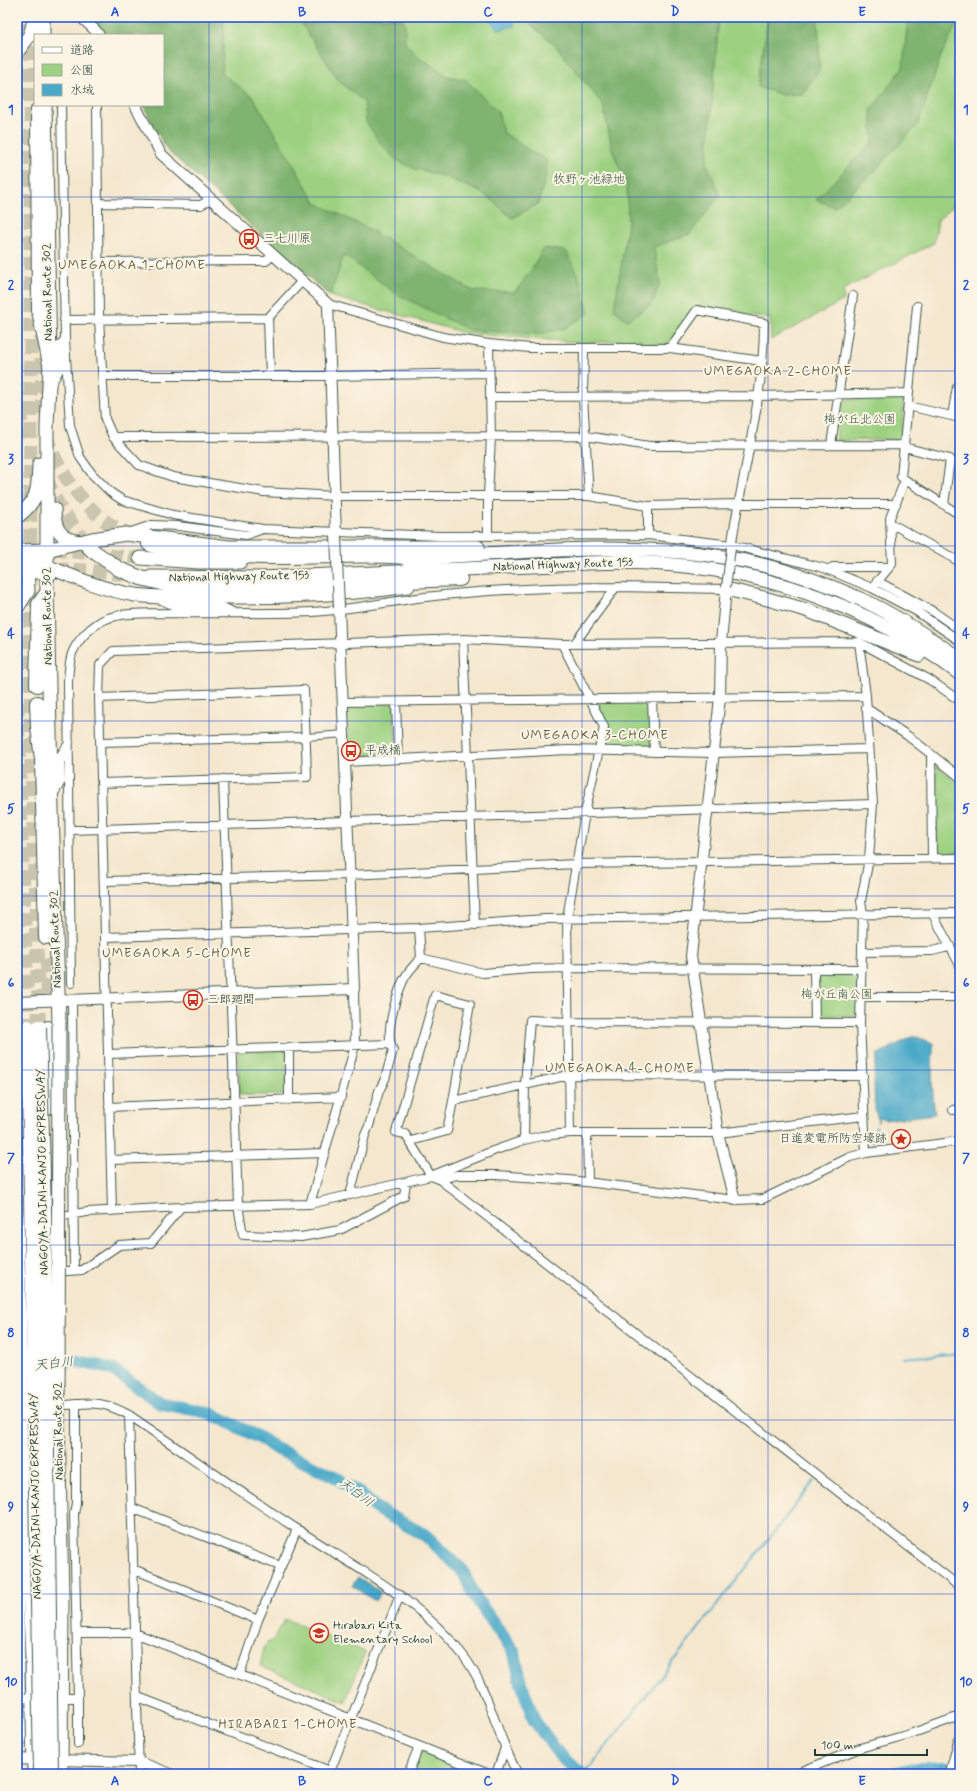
<svg xmlns="http://www.w3.org/2000/svg" width="977" height="1791" font-family="Mynerve,'Klee One',sans-serif">
<rect width="100%" height="100%" fill="#fcf5e5"/>
<filter id="ink" filterUnits="userSpaceOnUse"><feTurbulence type="fractalNoise" baseFrequency=".025" numOctaves="2"/><feDisplacementMap in="SourceGraphic" scale="8" xChannelSelector="R" yChannelSelector="G"/><feConvolveMatrix kernelMatrix="1 2 1 2 8 2 1 2 1" color-interpolation-filters="sRGB"/></filter>
<filter id="wash" filterUnits="userSpaceOnUse"><feTurbulence type="fractalNoise" baseFrequency=".012" numOctaves="4" result="noise"/><feDisplacementMap in="SourceGraphic" scale="16" xChannelSelector="R" yChannelSelector="G"/><feGaussianBlur stdDeviation="0.9" result="paint"/><feColorMatrix in="noise" values="0 0 0 0 0 0 0 0 0 0 0 0 0 0 0 0 0 1.4 0 .05"/><feComposite in="paint" operator="in"/></filter>
<g filter="url(#wash)">
<rect width="100%" height="100%" fill="#f5e7ce"/>
<!-- green -->
<path fill="#9dd181" stroke="#5e875a" d="M89,17H960V202L956,203L938,220L934,243L843,290L844,300L771,340L770,319L696,308L668,344L641,345V340L583,343L465,333L330,296L167,150L143,105H163V35H105Z
M904,397L901,439L836,441L841,400Z
M595,699L651,700L653,749L605,748L603,746L608,727Z
M394,703L396,754L349,756L347,704Z
M936,765L960,785V853H937Z
M821,972L856,973L859,976L857,1015L816,1017V975Z
M286,1050L287,1095H240L238,1052Z
M285,1619L365,1652L345,1702L260,1666L264,1648L267,1643L274,1639Z
M421,1751L476,1774H412Z"/>
<!-- forest -->
<path fill="#7eb36f" stroke="#4e7852" d="M89,17H221L224,24L222,74L253,97L316,203L367,228L473,291L515,292L532,269L543,248L566,251L579,278L589,313L563,329L539,334L469,330L395,293L344,255L330,296L167,150L143,105H163V35H105Z
M318,17H398L405,22V43L417,56L448,76L466,80L498,112L503,132L531,152L546,159L547,172L538,204L512,218L492,200L478,191L443,176L413,168L396,160L379,142L366,121L364,102L339,81L301,23Z
M522,17H719L707,164L720,195L690,234L654,247L660,283L652,304L627,320L614,310L628,222L627,187L612,149L603,105L556,46Z
M768,17H816L818,23L820,69L802,94L782,95L758,87Z
M908,17H960L941,56L918,124L872,174L835,207L816,200L873,141L871,110L903,68Z"/>
<!-- water -->
<path fill="#4aa9c9" stroke="#34737e" d="M486,17H510L515,26L499,30Z
M914,1036L934,1043C931,1064 932,1093 935,1114L885,1120L880,1118L877,1123C879,1116 875,1114 875,1108C874,1090 873,1071 878,1054Z
M358,1577L381,1592L375,1601L352,1586Z"/>
<g fill="none" stroke-linecap="round" stroke-linejoin="round">
<!-- stream -->
<path stroke="#4aa9c9" stroke-width="2" d="M872,1143L876,1126
M904,1358L960,1353
M581,1774L591,1766L814,1481"/>
<!-- river -->
<path stroke="#4aa9c9" stroke-width="13" d="M47,1363L77,1361L112,1369L160,1403L210,1413L264,1440L275,1448L334,1476L359,1493L377,1509L425,1535L462,1570L475,1597L514,1652L522,1685L534,1720L561,1757L582,1774
M891,1774L911,1769L960,1767"/>
</g>
</g>
<g filter="url(#ink)">
<g fill="none" stroke-linecap="round" stroke-linejoin="round">
<!-- trunk-tunnel -->
<path stroke="#cac5af" stroke-width="13" stroke-dasharray="13 6" stroke-linecap="butt" d="M53,550L140,558
M55,569L90,570L129,576"/>
<!-- motorway-tunnel -->
<path stroke="#cac5af" stroke-width="14" stroke-dasharray="14 7" stroke-linecap="butt" d="M31,25L30,618L31,748L39,1027
M17,100L18,17
M41,337L43,414
M17,410L27,437
M46,434C54,466 84,508 111,525C119,529 128,533 136,537
M46,478L58,504L86,544
M17,702L28,1027
M47,959L48,1004"/>
<defs>
<path id="pedestrian" d="M306,737L345,734"/>
<path id="minor" d="M61,105L65,339L70,426L80,457L92,474L110,492L122,500L173,515L263,529L440,536L648,535L732,545L824,568L872,588L916,611L960,641
M97,105L99,319L105,419L113,437L139,465L173,477L264,492L335,496H589L648,506
M98,203L201,205L211,199
M99,262L266,261L273,255
M328,304L443,337L489,344L530,348H670L762,361
M917,306L901,477L960,515
M268,318L270,375
M64,320L268,318L302,281
M670,348L697,310L764,323C764,399 742,473 731,548
M584,349L583,397L589,496
M103,376H330L489,373
M51,385L59,370V346L65,339
M490,397L757,396L908,393
M908,406L960,418
M952,416L957,387L960,388
M113,437L586,436L649,446L905,445
M831,445L853,296
M904,447L950,459L944,505
M892,524L960,562
M128,533L152,525L178,526L246,535L260,530
M648,535V506L738,504H896
M488,536V496L491,437L489,344
M828,570L833,567H888
M877,581L934,612L960,630
M872,588L892,564L890,518L905,480
M159,599L174,606L223,607L233,612
M463,639L475,925
M859,642L866,696L873,804L869,859L861,901L863,913L860,1023L866,1153
M562,644L604,727L585,813L567,918L570,1133
M574,644L616,587L726,589V587
M99,698L304,690L307,777L101,783
M652,699L654,752
M343,702L866,696
M396,702L398,759
M866,708L908,736L960,777
M100,742L306,737
M931,754L932,859
M346,762L568,750L714,753L869,749
M223,779L238,1205L243,1235L301,1237L340,1230L404,1196L406,1183
M53,795L61,782L60,756L69,743
M71,830L873,804
M104,881L350,875L577,864L960,858
M932,913L960,965
M105,937L419,928L545,919L960,913
M862,952L932,951L949,947
M421,958L483,973L530,969L568,968L862,969
M814,969L815,1022
M71,983L68,681C69,671 69,660 73,651C81,635 98,619 116,616C133,612 153,614 170,613C218,613 265,614 312,612C348,610 382,603 417,598C483,590 549,587 616,587
M861,997H960
M72,1000L74,1270
M289,1047V1100
M108,1054L389,1044
M453,1101L569,1075L863,1076
M109,1107L341,1097
M953,1110L960,1109
M587,1133L588,1182
M524,1140L525,1085L530,1020L569,1022L860,1023
M411,1141L447,1131L453,1101L470,1004L435,995L396,1132L405,1134L431,1176L439,1179L960,1587
M111,1160L325,1153
M439,1179L457,1175H496L569,1180L735,1200L763,1199L850,1157L866,1153L960,1141
M350,1195L365,1135L369,1126L379,1091L385,1079L393,1050C384,1034 396,997 403,981C407,972 414,965 421,958L419,928
M310,1204L355,1046L354,989
M112,1211L99,698L100,665L113,651L463,639L562,644L859,642L930,680L960,701
M55,1217L87,1212L181,1207L310,1204L431,1176L493,1151L524,1140L541,1136L570,1133H718L864,1116
M54,1272L82,1270L119,1245L151,1243L181,1207
M67,1405C94,1402 105,1402 129,1415C185,1453 240,1492 297,1529C354,1567 419,1599 462,1654C490,1689 496,1736 518,1774
M129,1415L139,1774
M132,1508L280,1566
M17,1514L18,1516L21,1698H32
M133,1569L258,1620
M77,1633H135L489,1774
M240,1674L258,1620L297,1529
M138,1697L338,1774
M21,1698L22,1741
M61,1698H78L74,1514L76,1503V1404
M78,1698V1744
M329,1774L400,1595
M408,1774L419,1746
M496,1774L505,1748
M795,1774L860,1748L910,1734L960,1716"/>
<path id="tertiary" d="M81,17L96,31L99,35
M135,105L161,154L328,304L336,536
M726,589L721,642L720,698L691,956L718,1133L735,1200
M17,1002L354,989L339,608
M17,1759L39,1760
M55,1760L139,1762L171,1774"/>
<path id="secondary" d="M951,1774L960,1740"/>
<path id="trunk" d="M43,17V35
M17,52L30,35L35,17
M45,105L50,364L47,426V593L51,780L59,1022
M54,509C54,529 60,539 80,542
M17,517C39,500 38,490 39,464
M17,551L47,550L92,539L126,534L229,547H478
M17,554C56,569 93,588 135,595C164,599 193,597 223,597C284,597 347,595 408,586
M140,558L198,562H240
M406,559C511,553 619,541 723,557C773,565 822,581 867,602C900,618 930,638 960,659
M17,570L51,573
M151,577L261,578L556,565C702,552 842,585 960,674
M726,589L764,598L806,610L919,655
M17,608L28,591L27,564
M22,1417L32,1658L34,1774
M58,1423L62,1595L61,1774"/>
<path id="motorway" d="M38,110L39,311L50,364
M86,544L93,551L119,569L141,578L177,587L265,586L460,579
M149,544C168,550 189,552 209,554C233,556 258,557 282,557C327,557 371,553 416,558
M37,685L39,604L47,593
M37,703L38,727L42,759L46,937
M17,1026L25,1153
M48,1107V1028"/>
</defs>
<!-- pedestrian casing -->
<use href="#pedestrian" stroke="#3f564b" stroke-width="8"/>
<!-- minor casing -->
<use href="#minor" stroke="#3f564b" stroke-width="10"/>
<!-- tertiary casing -->
<use href="#tertiary" stroke="#3f564b" stroke-width="12"/>
<!-- secondary casing -->
<use href="#secondary" stroke="#3f564b" stroke-width="13"/>
<!-- trunk casing -->
<use href="#trunk" stroke="#3f564b" stroke-width="15"/>
<!-- motorway casing -->
<use href="#motorway" stroke="#3f564b" stroke-width="16"/>
<!-- pedestrian -->
<use href="#pedestrian" stroke="#fff" stroke-width="6"/>
<!-- minor -->
<use href="#minor" stroke="#fff" stroke-width="8"/>
<!-- tertiary -->
<use href="#tertiary" stroke="#fff" stroke-width="10"/>
<!-- secondary -->
<use href="#secondary" stroke="#fff" stroke-width="11"/>
<!-- trunk -->
<use href="#trunk" stroke="#fff" stroke-width="13"/>
<!-- motorway -->
<use href="#motorway" stroke="#fff" stroke-width="14"/>
<defs>
<path id="minor-bridge" d="M726,587L731,548"/>
<path id="tertiary-bridge" d="M336,536L339,608"/>
<path id="trunk-bridge" d="M17,1216L22,1417
M58,1423L59,1022"/>
<path id="motorway-bridge" d="M28,1027L41,1774
M39,1027L44,1211L51,1774"/>
</defs>
<!-- minor-bridge casing -->
<use href="#minor-bridge" stroke="#3f564b" stroke-width="10" stroke-linecap="butt"/>
<!-- tertiary-bridge casing -->
<use href="#tertiary-bridge" stroke="#3f564b" stroke-width="12" stroke-linecap="butt"/>
<!-- trunk-bridge casing -->
<use href="#trunk-bridge" stroke="#3f564b" stroke-width="15" stroke-linecap="butt"/>
<!-- motorway-bridge casing -->
<use href="#motorway-bridge" stroke="#3f564b" stroke-width="16" stroke-linecap="butt"/>
<!-- minor-bridge -->
<use href="#minor-bridge" stroke="#fff" stroke-width="8"/>
<!-- tertiary-bridge -->
<use href="#tertiary-bridge" stroke="#fff" stroke-width="10"/>
<!-- trunk-bridge -->
<use href="#trunk-bridge" stroke="#fff" stroke-width="13"/>
<!-- motorway-bridge -->
<use href="#motorway-bridge" stroke="#fff" stroke-width="14"/>
</g>
</g>
<!-- grid -->
<path fill="none" stroke="#1d4ed8" stroke-width="1" stroke-opacity="0.55" d="M209,17V1774M395,17V1774M582,17V1774M768,17V1774M17,197H960M17,371H960M17,546H960M17,721H960M17,896H960M17,1070H960M17,1245H960M17,1420H960M17,1594H960"/>
<!-- icons -->
<defs>
<symbol id="bus-ring" viewBox="-11 -11 22 22"><circle r="9.5" fill="#fcf5e5" stroke="#c8321e" stroke-width="1.5"/><path d="M-5-6H5V4H4V6H2V4H-2V6H-4V4H-5ZM-3.5-4V0h7V-4ZM-3.5 1.2v1.5H-2V1.2ZM2 1.2v1.5H3.5V1.2Z" fill="#c8321e"/></symbol>
<symbol id="sight-ring" viewBox="-11 -11 22 22"><circle r="9.5" fill="#fcf5e5" stroke="#c8321e" stroke-width="1.5"/><path d="M0-6L1.8-2.2L6-1.7L2.9 1.2L3.7 5.4L0 3.3L-3.7 5.4L-2.9 1.2L-6-1.7L-1.8-2.2Z" fill="#c8321e"/></symbol>
<symbol id="school-ring" viewBox="-11 -11 22 22"><circle r="9.5" fill="#fcf5e5" stroke="#c8321e" stroke-width="1.5"/><path d="M0-5L7-2L0 1L-7-2ZM-4 1L0 2.5L4 1V4Q0 6-4 4Z" fill="#c8321e"/></symbol>
</defs>
<g fill-rule="evenodd">
<use href="#bus-ring" x="238" y="228" width="22" height="22"/>
<use href="#bus-ring" x="340" y="740" width="22" height="22"/>
<use href="#bus-ring" x="182" y="989" width="22" height="22"/>
<use href="#sight-ring" x="890" y="1128" width="22" height="22"/>
<use href="#school-ring" x="308" y="1622" width="22" height="22"/>
</g>
<g text-anchor="middle" dominant-baseline="central" stroke-width="4" stroke-linejoin="round" paint-order="stroke">
<!-- park labels -->
<g font-size="12" fill="#385b43" stroke="#fcf5e5">
<text x="589" y="180">牧野ヶ池緑地</text>
<text x="860" y="420">梅が丘北公園</text>
<text x="837" y="995">梅が丘南公園</text>
</g>
<!-- poi labels -->
<g font-size="12" fill="#1f3d34" stroke="#fcf5e5" text-anchor="start">
<text x="263" y="239">三七川原</text>
<text x="365" y="751">平成橋</text>
<text x="207" y="1000">三郎廻間</text>
<text x="887" y="1139" text-anchor="end">日進変電所防空壕跡</text>
<text x="333" y="1626">Hirabari Kita<tspan x="333" dy="14">Elementary School</tspan></text>
</g>
<!-- street labels -->
<g font-size="12" fill="#1f3d34" stroke="#fcf5e5">
<text transform="translate(48 292) rotate(-91)">National Route 302</text>
<text transform="translate(563 565) rotate(-2)">National Highway Route 153</text>
<text transform="translate(239 577) rotate(-1)">National Highway Route 153</text>
<text transform="translate(48 616) rotate(-91)">National Route 302</text>
<text transform="translate(56 939) rotate(-92)">National Route 302</text>
<text transform="translate(43 1172) rotate(-91)">NAGOYA-DAINI-KANJO EXPRESSWAY</text>
<text transform="translate(59 1431) rotate(-91)">National Route 302</text>
<text transform="translate(36 1496) rotate(-91)">NAGOYA-DAINI-KANJO EXPRESSWAY</text>
</g>
<!-- neighbourhood labels -->
<g font-size="13" letter-spacing="1" fill="#5f5c42" stroke="#fcf5e5">
<text x="132" y="265">UMEGAOKA 1-CHOME</text>
<text x="778" y="371">UMEGAOKA 2-CHOME</text>
<text x="595" y="735">UMEGAOKA 3-CHOME</text>
<text x="177" y="953">UMEGAOKA 5-CHOME</text>
<text x="620" y="1068">UMEGAOKA 4-CHOME</text>
<text x="288" y="1724">HIRABARI 1-CHOME</text>
</g>
<!-- water labels -->
<g font-size="13" font-style="italic" fill="#2c5d61" stroke="#fcf5e5">
<text transform="translate(54 1364) rotate(-7)">天白川</text>
<text transform="translate(356 1493) rotate(37)">天白川</text>
</g>
</g>
<!-- margin -->
<rect width="977" height="1791" fill="none" stroke="#fcf5e5" stroke-width="44"/>
<!-- legend -->
<rect x="34" y="34" width="130" height="72" fill="#fcf5e5" stroke="#a4ab9e"/>
<rect x="42" y="47" width="20" height="6" fill="#ffffff" stroke="#a4ab9e"/>
<text x="70" y="54" font-size="12" fill="#1f3d34">道路</text>
<rect x="42" y="64" width="20" height="12" fill="#9dd181" stroke="#a4ab9e"/>
<text x="70" y="74" font-size="12" fill="#1f3d34">公園</text>
<rect x="42" y="84" width="20" height="12" fill="#4aa9c9" stroke="#a4ab9e"/>
<text x="70" y="94" font-size="12" fill="#1f3d34">水域</text>
<!-- scale -->
<path d="M815 1749v6h112v-6" fill="none" stroke="#1f3d34" stroke-width="2"/>
<text x="821" y="1749" font-size="12" fill="#1f3d34" stroke="#fcf5e5" stroke-width="3" paint-order="stroke">100 m</text>
<rect x="22" y="22" width="933" height="1747" fill="none" stroke="#1d4ed8" stroke-width="1.5"/>
<g font-size="13" text-anchor="middle" font-weight="bold" fill="#1d4ed8">
<text x="115" y="16">A</text>
<text x="302" y="16">B</text>
<text x="488" y="16">C</text>
<text x="675" y="16">D</text>
<text x="862" y="16">E</text>
<text x="11" y="114">1</text>
<text x="966" y="114">1</text>
<text x="11" y="289">2</text>
<text x="966" y="289">2</text>
<text x="11" y="463">3</text>
<text x="966" y="463">3</text>
<text x="11" y="638">4</text>
<text x="966" y="638">4</text>
<text x="11" y="813">5</text>
<text x="966" y="813">5</text>
<text x="11" y="987">6</text>
<text x="966" y="987">6</text>
<text x="11" y="1162">7</text>
<text x="966" y="1162">7</text>
<text x="11" y="1337">8</text>
<text x="966" y="1337">8</text>
<text x="11" y="1511">9</text>
<text x="966" y="1511">9</text>
<text x="11" y="1686">10</text>
<text x="966" y="1686">10</text>
<text x="115" y="1785">A</text>
<text x="302" y="1785">B</text>
<text x="488" y="1785">C</text>
<text x="675" y="1785">D</text>
<text x="862" y="1785">E</text>
</g>
</svg>
